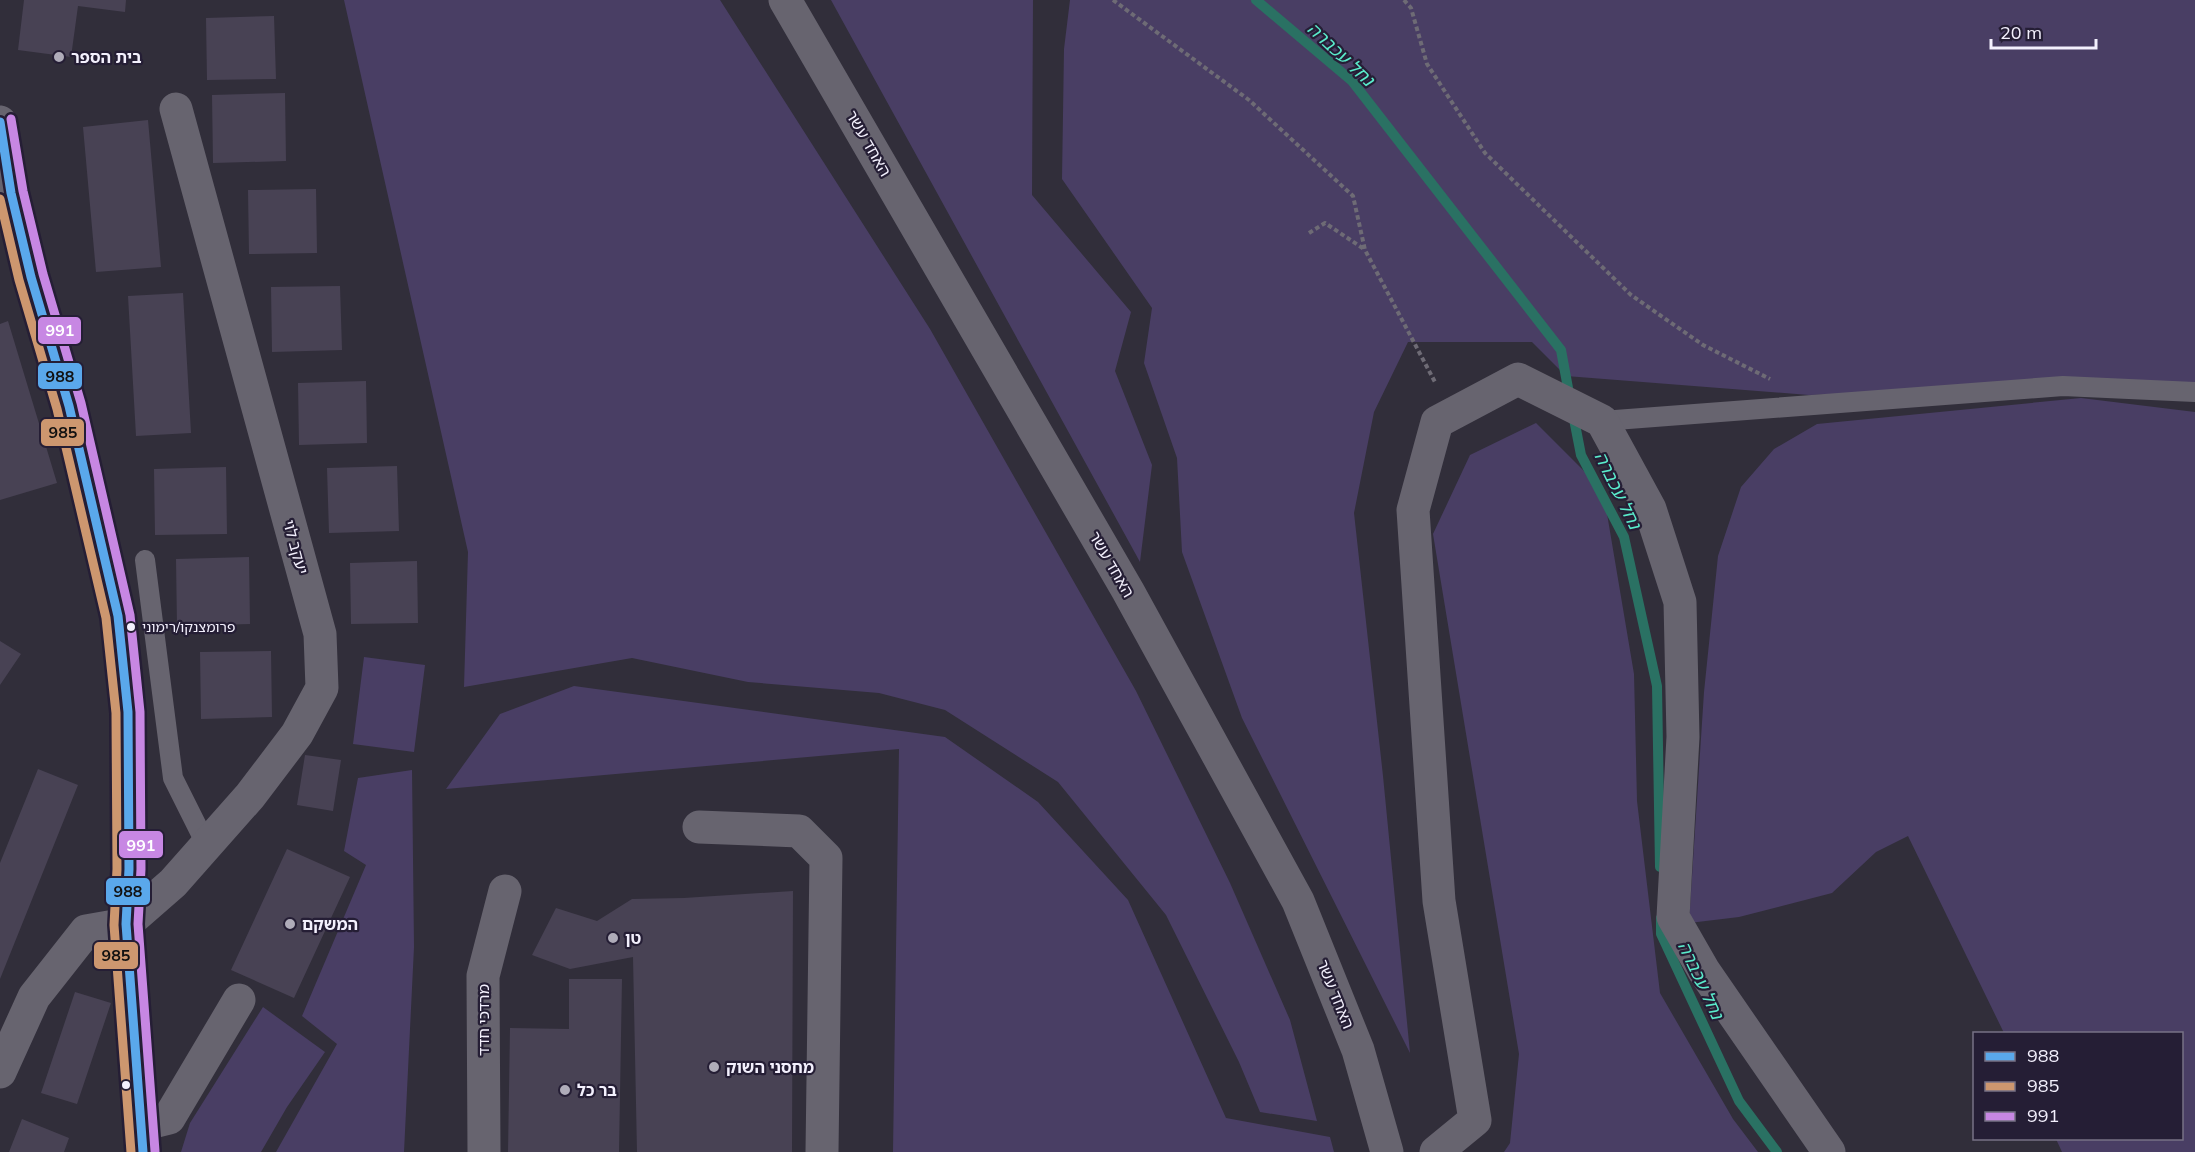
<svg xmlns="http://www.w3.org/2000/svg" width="2195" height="1152" font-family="Mulish,'Noto Sans Hebrew',sans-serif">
<rect width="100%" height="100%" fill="#312e3a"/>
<!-- green -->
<path fill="#493e64" d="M344,0H720L930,329L1136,691L1230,883L1290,1020L1317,1121L1260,1112L1239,1062L1166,915L1058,782L945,710L879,693L748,682L632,658L464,687L468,552Z
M831,0H1033L1032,195L1131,312L1115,371L1152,465L1140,562Z
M1070,0H2195V385L1809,395L1566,376L1532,342H1408L1374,412L1354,513L1383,776L1410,1053L1242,718L1182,552L1177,458L1144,363L1152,308L1062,179L1064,49Z
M2081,398L2195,412V1152H2062L2056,1139L2182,1138V1034L2004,1033L1908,836L1876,852L1832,893L1739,917L1689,923L1704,692L1718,556L1741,487L1774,449L1817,424Z
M1536,423L1603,490L1634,674L1637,801L1660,993L1733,1119L1758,1152H1504L1510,1143L1519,1054L1433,534L1470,455Z
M364,657L425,665L414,752L353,744Z
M574,686L945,737L1038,802L1128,900L1226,1118L1330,1137L1334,1152H893L899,749L446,789L500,714Z
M412,770L414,947L404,1152H276L337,1044L302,1016L366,865L344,851L358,778Z
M263,1007L325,1052L287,1107L261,1152H181L190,1123Z"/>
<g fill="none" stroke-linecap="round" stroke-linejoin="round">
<!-- stream -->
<path stroke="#2a7163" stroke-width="10" d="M1256,0L1352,81L1561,350L1570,399
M1573,414L1581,455L1624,537L1657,686L1660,867
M1661,918V934L1739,1101L1777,1152"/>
</g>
<!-- building -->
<path fill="#484254" d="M24,0H126L125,12L78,6L71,57L18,50Z
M274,16L276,79L207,80L206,18Z
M285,93L286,161L213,163L212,95Z
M148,120L161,267L96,272L83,127Z
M316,189L317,253L249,254L248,190Z
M340,286L342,350L272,352L271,287Z
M183,293L191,433L136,436L128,296Z
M8,321L57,483L0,500V324Z
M366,381L367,443L299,445L298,383Z
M397,466L399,531L329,533L327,468Z
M226,467L227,534L155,535L154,469Z
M249,557L250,624L177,626L176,559Z
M417,561L418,623L351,624L350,563Z
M0,641L21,654L0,685Z
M271,651L272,717L201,719L200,652Z
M305,755L341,760L333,811L297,805Z
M38,769L78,785L0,979V863Z
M287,849L350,877L294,998L231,970Z
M793,891L792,1152H637L633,957L570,969L532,955L556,908L597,921L632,899L684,898Z
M569,979H622L619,1152H508L510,1028L569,1029Z
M75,992L111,1003L77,1104L41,1093Z
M22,1119L69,1138L64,1152H9Z"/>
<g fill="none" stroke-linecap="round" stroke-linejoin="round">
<!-- path -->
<path stroke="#6e6b75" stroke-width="4" stroke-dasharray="4.5 3" stroke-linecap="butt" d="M1113,0L1249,100L1353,196L1365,250L1436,384
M1404,0L1411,8L1427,64L1485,153L1631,295L1703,345L1770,379
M1309,233L1325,223L1364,249"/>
<!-- lane -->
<path stroke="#67646f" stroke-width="20" d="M1602,421L2063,386L2195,392
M145,560L173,778L207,846"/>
<!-- street -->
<path stroke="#67646f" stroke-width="33" d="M785,0L1128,591L1298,901L1358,1050L1387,1152
M699,827L799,831L826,858L822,1152
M0,1072L34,997L86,931L126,924L173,883L250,796L297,734L322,688L320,634L176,109
M141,1125L169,1118L239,1000
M484,1152L483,976L505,891
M1436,1152L1475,1120L1439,901L1413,510L1437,422L1518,379L1602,421L1650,509L1680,602L1683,737L1673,917L1704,971L1829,1152"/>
<!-- secondary -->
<path stroke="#67646f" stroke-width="33" d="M0,122L3,132L11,193L31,277L69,406L118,616L128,712L129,869L126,924L143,1152"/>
<defs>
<path id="bus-1" d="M0,122L11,193L31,277L69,406L118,616L128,712L129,869L126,924L143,1152"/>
<path id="bus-2" d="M0,199L19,280L57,409L106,618L116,713L117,869L114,925L131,1152"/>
<path id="bus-3" d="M11,119L23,191L43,274L81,403L130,615L140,712L141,869L138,924L155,1151"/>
</defs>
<!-- bus-1 casing -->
<use href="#bus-1" stroke="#251e35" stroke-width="14"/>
<!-- bus-2 casing -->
<use href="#bus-2" stroke="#251e35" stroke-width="14"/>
<!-- bus-3 casing -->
<use href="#bus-3" stroke="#251e35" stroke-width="14"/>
<!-- bus-1 -->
<use href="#bus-1" stroke="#5aa8eb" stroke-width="9"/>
<!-- bus-2 -->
<use href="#bus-2" stroke="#cd976f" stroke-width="9"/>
<!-- bus-3 -->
<use href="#bus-3" stroke="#c787e3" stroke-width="9"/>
</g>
<!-- markers -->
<g fill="#afacb9" stroke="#251e35" stroke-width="2">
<circle cx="59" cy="57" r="6"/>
<circle cx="290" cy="924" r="6"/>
<circle cx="613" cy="938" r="6"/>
<circle cx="714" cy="1067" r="6"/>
<circle cx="565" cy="1090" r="6"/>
</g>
<g fill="#f3f0fd" stroke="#251e35" stroke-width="2">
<circle cx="131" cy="627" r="5"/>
<circle cx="126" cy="1085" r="5"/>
</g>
<g text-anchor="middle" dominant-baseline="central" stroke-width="4.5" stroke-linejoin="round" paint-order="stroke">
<!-- bus labels -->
<g font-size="14" fill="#f3f0fd" stroke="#251e35" text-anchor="start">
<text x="142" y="627">פרומצנקו/רימוני</text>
</g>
<!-- poi labels -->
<g font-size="16" font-weight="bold" fill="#f3f0fd" stroke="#251e35" text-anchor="start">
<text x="71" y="57">בית הספר</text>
<text x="302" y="924">המשקם</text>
<text x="625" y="938">טן</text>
<text x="726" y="1067">מחסני השוק</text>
<text x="577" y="1090">בר כל</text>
</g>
<!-- street labels -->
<g font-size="16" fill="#f3f0fd" stroke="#251e35">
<text transform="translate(869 143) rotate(60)">האחד עשר</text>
<text transform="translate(296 547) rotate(75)">יעקב לוי</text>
<text transform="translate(1112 564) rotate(60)">האחד עשר</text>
<text transform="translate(1336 994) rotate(68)">האחד עשר</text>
<text transform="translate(483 1020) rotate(-90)">מרדכי חדד</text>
</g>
<!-- water labels -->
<g font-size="18" font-style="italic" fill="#5aebcb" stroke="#251e35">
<text transform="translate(1341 54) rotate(43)">נחל עכברה</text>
<text transform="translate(1618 490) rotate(64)">נחל עכברה</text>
<text transform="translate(1701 980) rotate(65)">נחל עכברה</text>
</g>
</g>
<g stroke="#251e35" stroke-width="2">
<rect x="37" y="316" width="45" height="29" rx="6" fill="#c787e3"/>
<rect x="37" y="362" width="46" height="28" rx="6" fill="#5aa8eb"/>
<rect x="40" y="418" width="45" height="29" rx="6" fill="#cd976f"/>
<rect x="118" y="830" width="46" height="29" rx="6" fill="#c787e3"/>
<rect x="105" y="877" width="46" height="29" rx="6" fill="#5aa8eb"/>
<rect x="93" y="941" width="46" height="29" rx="6" fill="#cd976f"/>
</g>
<g font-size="16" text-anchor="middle" font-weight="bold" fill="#fff">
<text x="60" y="336">991</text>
<text x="141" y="851">991</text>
</g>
<g font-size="16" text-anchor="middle" font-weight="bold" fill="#111">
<text x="60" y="382">988</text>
<text x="63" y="438">985</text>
<text x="128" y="897">988</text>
<text x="116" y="961">985</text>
</g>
<!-- legend -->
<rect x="1973" y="1032" width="210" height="108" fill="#251e35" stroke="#777285" stroke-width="1.5"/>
<rect x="1985" y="1052" width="30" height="9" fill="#5aa8eb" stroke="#777285" stroke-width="1.5"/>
<text x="2027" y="1062" font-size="18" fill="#f3f0fd">988</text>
<rect x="1985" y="1082" width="30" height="9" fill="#cd976f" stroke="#777285" stroke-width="1.5"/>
<text x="2027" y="1092" font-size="18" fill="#f3f0fd">985</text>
<rect x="1985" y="1112" width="30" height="9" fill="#c787e3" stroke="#777285" stroke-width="1.5"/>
<text x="2027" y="1122" font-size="18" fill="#f3f0fd">991</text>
<!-- scale -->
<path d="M1991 39v9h105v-9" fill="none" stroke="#f3f0fd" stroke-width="3"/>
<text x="2000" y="39" font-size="18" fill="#f3f0fd" stroke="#251e35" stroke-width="4.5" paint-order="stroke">20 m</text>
</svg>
